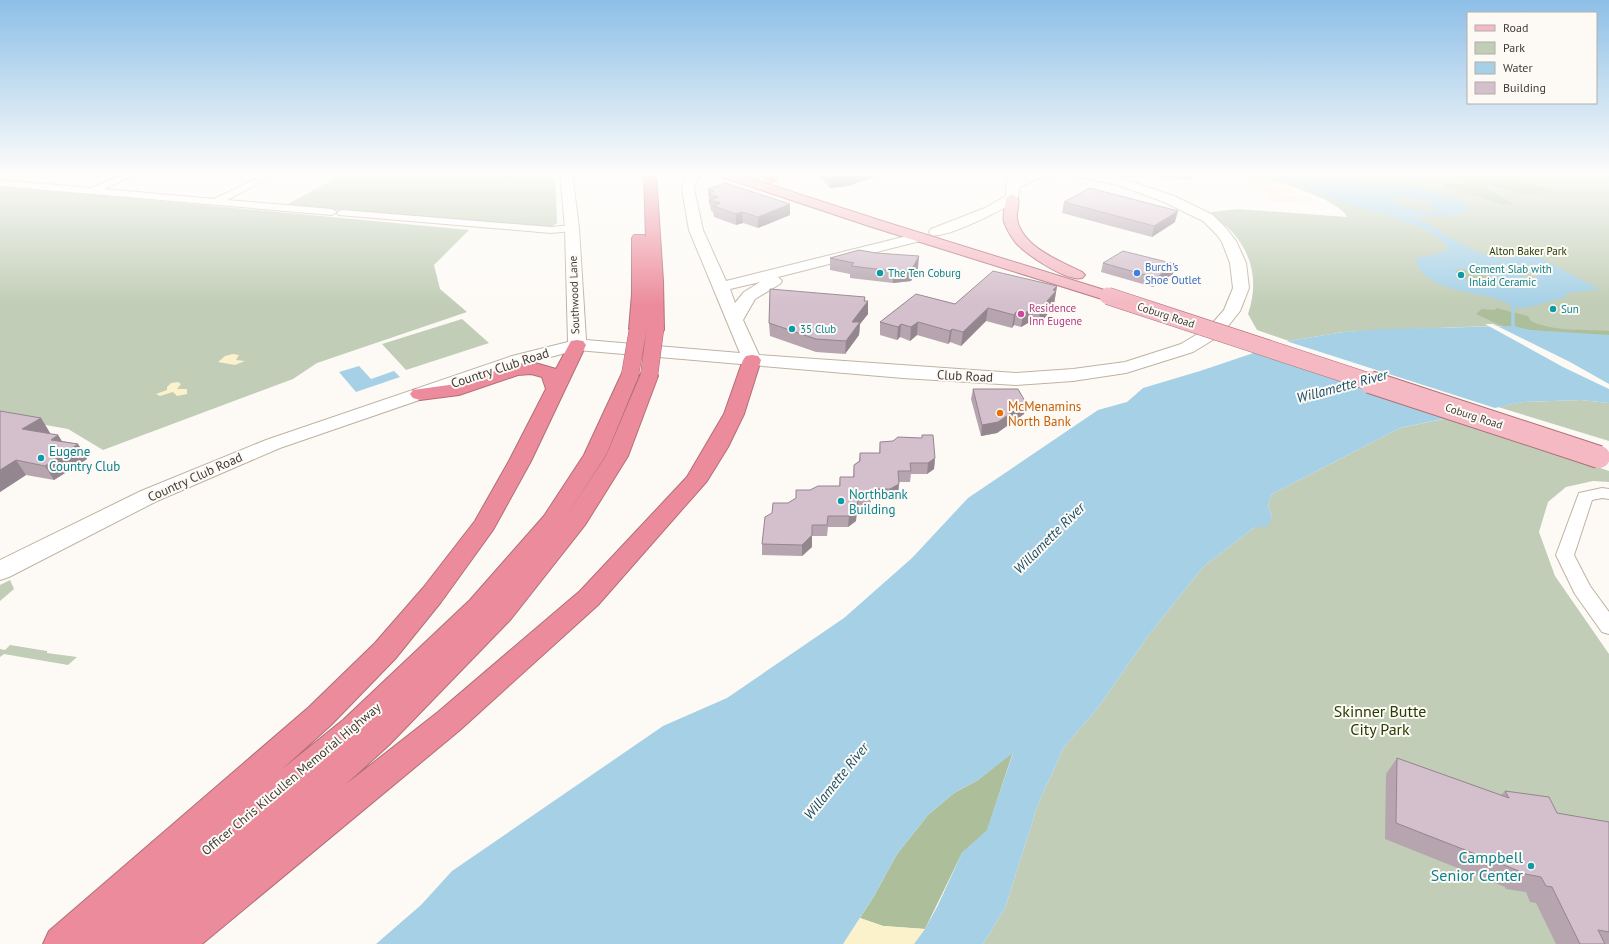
<svg xmlns="http://www.w3.org/2000/svg" width="1609" height="944" font-family="'PT Sans',sans-serif">
<rect width="100%" height="100%" fill="#fdfaf6"/>
<!-- commercial -->
<path fill="#ffeddc" d="M1247,177L1264,179L1274,187L1290,188L1297,193H1281L1283,195L1311,198L1315,201L1270,202L1263,196H1270Z"/>
<!-- green -->
<path fill="#c1cdb6" d="M345,173H555L557,223L551,227H543L284,206Z
M1245,173H1609V335L1513,326L1460,327L1344,332L1289,341L1257,330L1248,314C1258,285 1254,257 1233,233C1227,225 1216,220 1211,212L1238,209L1347,217C1338,197 1267,179 1245,173Z
M0,186L469,230L434,265L440,289L467,312L317,363L293,379L103,450L68,429L18,420H0Z
M462,319L489,343L406,370L382,344Z
M1581,400L1609,403V441L1498,407L1523,402Z
M1453,417L1609,471V482L1593,481L1566,487L1548,502L1539,532L1555,576L1609,654V944H983L1005,908L1038,804L1064,747L1097,709L1148,636L1203,567L1255,527L1272,518L1268,505L1272,494L1400,428Z
M10,580L14,589L0,601V585Z
M10,645L47,651V653L77,657L68,665L4,654L0,657V649L5,650Z"/>
<!-- forest -->
<path fill="#adbf9a" d="M1449,173H1509L1520,176V179L1522,181L1555,191C1541,194 1528,196 1514,192C1503,190 1496,185 1484,187L1515,205H1505L1446,187L1443,184H1461L1464,182L1454,174Z
M1460,269L1481,271L1490,278C1483,285 1460,280 1455,271Z
M1496,308L1528,316L1531,321C1554,332 1583,329 1609,331V336L1536,331L1504,327L1476,314L1482,309L1495,310Z
M1013,752L987,831L962,853L925,929L883,926L860,918L874,896L897,854L928,815L954,793L978,780Z"/>
<!-- sand -->
<path fill="#fbf1cb" d="M233,354L239,355L236,360L245,361L235,365L218,362L225,356Z
M178,382L181,384L177,389H187V394L177,396L173,392L160,396L156,394L167,390V387L171,383Z
M860,918L883,926L925,929L914,944H843Z"/>
<!-- water -->
<path fill="#a5d0e6" fill-rule="evenodd" d="M1274,173H1287L1378,186L1398,185L1430,189L1462,201L1471,209L1458,215L1422,216L1416,217L1417,219C1444,231 1481,262 1511,258L1515,253H1528L1537,256L1599,289C1587,292 1576,291 1566,293V297C1555,300 1528,308 1521,308C1511,307 1503,300 1497,299C1471,291 1425,291 1415,259L1447,251C1449,228 1359,208 1340,202C1326,197 1312,189 1298,185C1291,183 1284,181 1277,179L1285,178ZM1403,197L1429,203L1436,211C1419,212 1405,209 1390,199ZM1459,269L1481,271L1490,278C1482,285 1460,280 1455,271ZM1513,269H1525L1538,276C1532,281 1520,277 1513,272Z
M1513,326L1530,330L1609,335V403L1581,400L1523,402L1400,428L1272,494L1268,505L1272,518L1267,527H1255L1203,567L1148,636L1097,709L1064,747L1038,804L1005,908L983,944H914L925,929L938,905L962,853L987,830L1013,753L978,780L954,793L928,815L897,854L874,896L843,944H376L421,905L452,871L663,726L727,698L844,618L912,558L968,498L1098,410L1127,402L1143,388L1200,371L1289,341L1344,332L1386,329Z
M359,366L371,379L394,371L400,377L356,392L339,372Z"/>
<!-- pier -->
<path fill="#fdfaf6" d="M1485,324H1493L1570,362L1609,384V389L1563,367Z
M1283,340L1498,409L1459,418L1255,350Z"/>
<g fill="none" stroke-linecap="round" stroke-linejoin="round">
<!-- stream -->
<path stroke="#a5d0e6" stroke-width="3.5" d="M1513,301V326L1516,331"/>
<defs>
<path id="street" d="M128,173H139L104,189L214,199L268,173H278L227,200L332,209L337,212L332,215L0,186V180L91,188Z
M342,210L551,227L572,225L577,228L572,231L551,233L339,215L337,213L339,211Z
M1602,488L1609,489V499L1602,498L1592,500L1574,555L1590,586L1609,612V634L1602,632L1575,594L1556,555L1579,493Z"/>
<path id="secondary" d="M560,173H572L579,228L586,340L740,353L689,230L682,189L685,178L690,173H703L697,179L694,189L703,230L726,281L919,233L924,234L926,237L924,240L778,277L782,281L780,284L755,299L743,320L759,355L1016,373L1073,369L1125,362L1181,344L1209,327L1224,310L1233,288L1230,263L1222,242L1216,234L1203,221L1164,202L1118,185L1073,176L1071,173H1094L1121,178L1174,196L1213,215L1226,228L1236,241L1246,263L1249,288L1240,311L1221,335L1193,352L1126,373L1073,381L1016,385L903,378L577,350L524,364L280,448L157,501L9,577L0,580V560L141,491L266,440L512,356L568,342L565,228ZM760,282L744,292L735,303L730,289Z
M747,173C756,172 771,171 777,179L771,183L749,176Z
M1007,173H1019V178L1031,173H1057L1055,176L1036,179L1020,187L1017,201C1001,210 947,239 931,235L929,232L931,229L985,208L1006,196Z"/>
<path id="primary" d="M717,173H734L882,221L1114,293L1116,296L1114,299L1108,301L1102,299L872,227L719,176Z
M1012,194L1018,198C1020,205 1016,212 1017,219C1022,247 1060,261 1082,272L1085,275L1082,278C1067,282 1027,255 1016,243C1011,237 1007,230 1004,222C1002,214 1006,206 1006,198Z"/>
<path id="highway" d="M644,173H656L663,281L664,330L661,334L655,335L649,334L646,329L644,333L638,334L632,333L629,329L632,294V238L634,235H644L646,238Z
M755,173H769L777,179L771,183Z
M577,340L583,341L586,345L531,461L493,530L441,602L395,659L331,725L281,770L343,720L470,600L544,516L584,455L623,371L630,369L637,371L639,375L606,455L565,518L606,456L640,376L642,372L649,370L656,372L658,376L628,456L585,525L511,619L389,745L345,785L438,712L580,591L687,477L724,414L743,360L746,356L752,355L758,356L761,360L744,414L728,447L707,481L598,605L460,730L202,944H43L49,931L309,707L375,643L423,588L475,521L509,461L546,389L542,377L531,374L518,375L459,395L420,400L413,398L410,394L413,390L456,384L515,364L532,362L556,369L571,341Z"/>
</defs>
<!-- street casing -->
<use href="#street" stroke="#c0b2a0" stroke-width="2"/>
<!-- secondary casing -->
<use href="#secondary" stroke="#c0b2a0" stroke-width="2"/>
<!-- primary casing -->
<use href="#primary" stroke="#b06f77" stroke-width="2"/>
<!-- highway casing -->
<use href="#highway" stroke="#b06f77" stroke-width="2"/>
<!-- street -->
<use href="#street" fill="#fff" fill-rule="evenodd"/>
<!-- secondary -->
<use href="#secondary" fill="#fff" fill-rule="evenodd"/>
<!-- primary -->
<use href="#primary" fill="#f4b9c3" fill-rule="evenodd"/>
<!-- highway -->
<use href="#highway" fill="#ec8b9b" fill-rule="evenodd"/>
<defs>
<path id="primary-bridge-far1" d="M1108,296L1373,383"/>
<path id="primary-bridge" d="M1370,382L1599,457"/>
<path id="highway-bridge" d="M630,375L638,329
M649,376L655,330"/>
</defs>
<!-- primary-bridge-far1 casing -->
<use href="#primary-bridge-far1" stroke="#b06f77" stroke-width="18" stroke-linecap="butt"/>
<!-- primary-bridge casing -->
<use href="#primary-bridge" stroke="#b06f77" stroke-width="24" stroke-linecap="butt"/>
<!-- highway-bridge casing -->
<use href="#highway-bridge" stroke="#b06f77" stroke-width="18" stroke-linecap="butt"/>
<!-- primary-bridge-far1 -->
<use href="#primary-bridge-far1" stroke="#f4b9c3" stroke-width="17"/>
<!-- primary-bridge -->
<use href="#primary-bridge" stroke="#f4b9c3" stroke-width="22"/>
<!-- highway-bridge -->
<use href="#highway-bridge" stroke="#ec8b9b" stroke-width="17"/>
</g>
<!-- wall -->
<path fill="#b6a4af" d="M815,173H875V177L848,186L830,188L818,175H815Z
M1160,173H1192L1191,180L1162,178Z
M708,189L790,215L758,228L743,223L736,225L714,217L713,212L711,211L710,205L709,204Z
M1064,202L1175,222L1152,237L1062,213Z
M830,258L918,268L911,281L893,283L850,278V274L830,270Z
M1103,263L1175,264L1173,274L1153,287L1101,272Z
M1057,286L1054,304L1048,310L1047,315L1038,325L1028,323L1021,327L1014,325L1012,328L986,321L961,346L950,342L948,344L917,335L910,341L900,337L897,340L880,335V322L955,304Z
M865,297V301H868V314L860,324L859,335L845,354L816,352L770,336L769,323Z
M973,389L1026,403L1024,414L997,433L981,436L971,399Z
M0,411L41,418L50,433L48,434L58,435L62,441L78,444L87,459L54,480L26,475L0,492Z
M880,442L935,458L934,469L927,474H911L910,482H899L898,495L889,500H871V508L857,509L856,521L848,527H828L827,536H812V547L802,556L762,555V544L772,513L810,490L839,486L840,477H853L854,465L859,461L860,453H879Z
M1397,758L1501,795L1505,791L1557,813L1609,822V944H1556L1536,903L1530,902L1526,892L1506,889L1505,887L1385,839L1386,774Z"/>
<!-- shaded-wall -->
<path fill="#94868f" d="M857,173H875V177L848,186L830,188V177Z
M790,204V215L758,228V217Z
M1178,211L1175,222L1152,237L1154,226Z
M742,212L743,223L736,225V214Z
M919,256L918,268L911,281L893,283V271Z
M1175,264L1173,274L1153,287L1156,278Z
M1057,286L1054,304L1048,310L1047,315L1038,325L1040,312L1053,290Z
M865,297V306L868,301V314L860,324L859,335L845,354L846,341L852,322L864,301Z
M988,308L986,321L961,346L963,332Z
M1030,310L1028,323L1021,327L1023,314Z
M1016,312L1014,325L1012,328L1014,315Z
M918,322L917,335L910,341L911,327Z
M901,324L900,337L897,340L898,327Z
M952,329L950,342L948,344L950,331Z
M1026,403L1024,414L997,433L981,436L982,425Z
M41,418L50,433L32,444L22,429Z
M58,435L67,450L51,440Z
M78,444L87,459L54,480L45,466Z
M935,458L934,469L927,474L928,463Z
M16,460L26,475L0,492V470Z
M899,484L898,495L889,500L890,489Z
M858,497L856,521L848,527L849,516Z
M812,535V547L802,556V545Z"/>
<!-- building -->
<path fill="#d4bfcc" stroke="#94868f" d="M826,173H857L848,176L830,177Z
M725,183L790,204L758,217L742,212L736,214L713,206L720,203L710,200L718,197L708,194L714,191L708,189Z
M1090,188L1178,211L1154,226L1064,202Z
M859,250L876,253L919,256L912,269L893,271L851,266L854,263L830,258Z
M1123,251L1175,264L1156,278L1103,263Z
M993,271L1057,286L1053,290L1056,291L1047,301L1049,302L1040,312L1030,310L1023,314L1016,312L1014,315L988,308L963,332L952,329L950,331L918,322L911,327L901,324L898,327L880,322L916,294L955,304Z
M770,289L865,297L864,301H868L852,322H860L846,341L816,339L769,323Z
M973,389H1018L1026,403L998,422L982,425Z
M0,411L41,418L22,429L58,435L51,440L78,444L45,466L16,460L0,470Z
M922,435H933L935,458L928,463H910L911,471H898L899,484L890,489H870L871,497H858L857,510L849,516H828L827,525H812V535L802,545L762,544L765,517L772,513L773,503H788L796,498V490H810L818,486H840V477H854V465L860,461V453H880V442L893,441L898,437L922,438Z
M1397,758L1509,798L1505,791L1549,797L1557,813L1609,822V932L1598,930L1605,944H1580L1552,887L1546,886L1541,877L1520,873L1519,871L1396,823Z"/>
<!-- sky -->
<linearGradient id="sky" x2="0" y2="1"><stop stop-color="#8dbfe7"/><stop offset="0.57" stop-color="#fefdfb"/><stop offset="1" stop-color="#fefdfb" stop-opacity="0"/></linearGradient>
<rect width="1609" height="305" fill="url(#sky)"/>
<!-- markers -->
<g fill="#0f9aa8" stroke="#fdfaf6" stroke-width="1.5">
<circle cx="880" cy="273" r="4"/>
<circle cx="1461" cy="275" r="4"/>
<circle cx="1553" cy="309" r="4"/>
<circle cx="792" cy="329" r="4"/>
<circle cx="41" cy="458" r="4"/>
<circle cx="841" cy="501" r="4"/>
<circle cx="1531" cy="866" r="4"/>
</g>
<circle fill="#3f7fe0" stroke="#fdfaf6" stroke-width="1.5" cx="1137" cy="273" r="4"/>
<circle fill="#d1479c" stroke="#fdfaf6" stroke-width="1.5" cx="1021" cy="314" r="4"/>
<circle fill="#e8710a" stroke="#fdfaf6" stroke-width="1.5" cx="1000" cy="413" r="4"/>
<g text-anchor="middle" dominant-baseline="central" stroke-width="4" stroke-linejoin="round" paint-order="stroke">
<!-- far-park labels -->
<g font-size="11" fill="#273c01" stroke="#fdfaf6">
<text x="1528" y="251">Alton Baker Park</text>
</g>
<!-- far-shop labels -->
<g font-size="11" fill="#366cbe" stroke="#fdfaf6" text-anchor="start">
<text x="1145" y="267">Burch's<tspan x="1145" dy="13">Shoe Outlet</tspan></text>
</g>
<!-- far-culture labels -->
<g font-size="11" fill="#0d838f" stroke="#fdfaf6" text-anchor="start">
<text x="1469" y="269">Cement Slab with<tspan x="1469" dy="13">Inlaid Ceramic</tspan></text>
<text x="888" y="273">The Ten Coburg</text>
<text x="1561" y="309">Sun</text>
<text x="800" y="329">35 Club</text>
</g>
<!-- far-street labels -->
<g font-size="11" fill="#413b34" stroke="#fdfaf6">
<text transform="translate(574 295) rotate(-92)">Southwood Lane</text>
<text transform="translate(1166 315) rotate(18)">Coburg Road</text>
<text transform="translate(1474 416) rotate(18)">Coburg Road</text>
</g>
<!-- far-hotel labels -->
<g font-size="11" fill="#b23c85" stroke="#fdfaf6" text-anchor="start">
<text x="1029" y="308">Residence<tspan x="1029" dy="13">Inn Eugene</tspan></text>
</g>
<!-- street labels -->
<g font-size="13" fill="#413b34" stroke="#fdfaf6">
<text transform="translate(500 368) rotate(-18)">Country Club Road</text>
<text transform="translate(965 376) rotate(3)">Club Road</text>
<text transform="translate(195 477) rotate(-24)">Country Club Road</text>
<text transform="translate(291 779) rotate(-40)">Officer Chris Kilcullen Memorial Highway</text>
</g>
<!-- food labels -->
<g font-size="13" fill="#c56008" stroke="#fdfaf6" text-anchor="start">
<text x="1008" y="406">McMenamins<tspan x="1008" dy="15">North Bank</tspan></text>
</g>
<!-- culture labels -->
<g font-size="13" fill="#0d838f" stroke="#fdfaf6" text-anchor="start">
<text x="49" y="451">Eugene<tspan x="49" dy="15">Country Club</tspan></text>
<text x="849" y="494">Northbank<tspan x="849" dy="15">Building</tspan></text>
</g>
<!-- water labels -->
<g font-size="14" font-style="italic" fill="#174d65" stroke="#fdfaf6">
<text transform="translate(1342 386) rotate(-15)">Willamette River</text>
<text transform="translate(1049 538) rotate(-45)">Willamette River</text>
<text transform="translate(836 781) rotate(-51)">Willamette River</text>
</g>
<!-- near-park labels -->
<g font-size="16" fill="#273c01" stroke="#fdfaf6">
<text x="1380" y="711">Skinner Butte<tspan x="1380" dy="18">City Park</tspan></text>
</g>
<!-- near-culture labels -->
<g font-size="16" fill="#0d838f" stroke="#fdfaf6" text-anchor="end">
<text x="1523" y="857">Campbell<tspan x="1523" dy="18">Senior Center</tspan></text>
</g>
</g>
<!-- legend -->
<rect x="1467" y="12" width="130" height="92" fill="#fdfaf6" stroke="#b2aea8"/>
<rect x="1475" y="25" width="20" height="6" fill="#f4b9c3" stroke="#b2aea8"/>
<text x="1503" y="32" font-size="12" fill="#413b34">Road</text>
<rect x="1475" y="42" width="20" height="12" fill="#c1cdb6" stroke="#b2aea8"/>
<text x="1503" y="52" font-size="12" fill="#413b34">Park</text>
<rect x="1475" y="62" width="20" height="12" fill="#a5d0e6" stroke="#b2aea8"/>
<text x="1503" y="72" font-size="12" fill="#413b34">Water</text>
<rect x="1475" y="82" width="20" height="12" fill="#d4bfcc" stroke="#b2aea8"/>
<text x="1503" y="92" font-size="12" fill="#413b34">Building</text>
</svg>
